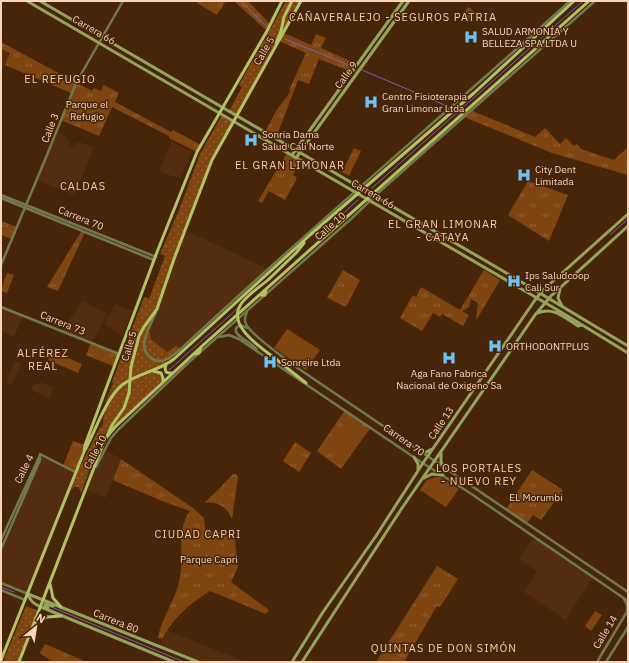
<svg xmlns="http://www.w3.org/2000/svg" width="629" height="663" font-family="'IBM Plex Sans',sans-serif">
<defs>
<pattern id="grass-dots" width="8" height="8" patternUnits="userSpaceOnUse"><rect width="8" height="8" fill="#7f4511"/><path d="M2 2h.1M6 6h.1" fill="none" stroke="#925f32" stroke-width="1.8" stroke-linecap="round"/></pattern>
<pattern id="park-tufts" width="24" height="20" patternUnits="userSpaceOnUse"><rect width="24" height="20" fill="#7f4511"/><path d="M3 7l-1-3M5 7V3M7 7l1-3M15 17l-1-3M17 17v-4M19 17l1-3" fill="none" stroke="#925f32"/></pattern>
</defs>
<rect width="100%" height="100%" fill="#472508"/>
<!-- built -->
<path fill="#532d0d" d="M1,49L10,53L1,73Z
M57,131L67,136L66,138L70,140L69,145L74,147L76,142L79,143L80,142L94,148L74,195L37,180Z
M171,142L192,151L180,179L159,171Z
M185,230L268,269L180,349L167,352L151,339L148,331Z
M82,301L107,314L91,343L62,331Z
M115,304L133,311L122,336L104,324Z
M4,308L23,316L14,337L1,331V316Z
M15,361L21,363L12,385L6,382Z
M40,382L54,387L49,398L31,390L35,383L38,384Z
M104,449L121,459L106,498L86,490Z
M42,456L75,472L28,594L1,583V549Z
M534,537L593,577L565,621L563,618L524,592L537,571L519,559Z
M167,630L246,662H198L160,645L162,639Z"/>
<!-- grass -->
<path fill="url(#grass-dots)" d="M286,1H301L237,116L229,111L242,87L239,85Z
M222,115L233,121L212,160L149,331L151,339L167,352L176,346L180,349L165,360L167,364L152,371L161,373L163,380L106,438L110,428L99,441L81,494L80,490L78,487H74L71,490L77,473L100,427H102L107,398L113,383L112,382L144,297L149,299L165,256L160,254L179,210L200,154Z
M26,606L39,611L19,662H3Z"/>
<!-- park -->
<path fill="url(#park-tufts)" d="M198,1H226L217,15L197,3Z
M234,1H248L270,24L267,31Z
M284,33L311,45L316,34L326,38L321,48L357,64L352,72L319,59L309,84L298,80L276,138L265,132L276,111L291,91L289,90L306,53L279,41Z
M1,42L92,91L94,88L101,91L104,85L119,93L115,102L171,132L173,130L201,145L197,152L169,138V136L112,107L99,136L61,120L71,93L5,65L10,53L1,49Z
M472,109L475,112L535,137L545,128L560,144L566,138L574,146L577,144L581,149L614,160L627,148L628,149V175L552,153L464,117Z
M354,148L361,151L349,176L342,172Z
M287,153L301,161L293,175L297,178L285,200L269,191L262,203L258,201Z
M528,181L568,195L549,241L508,215Z
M1,221L17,227L12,239L1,235Z
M82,230L85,232L58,291L47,287Z
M343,270L360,280L346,307L327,298Z
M484,270L500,280L477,319H476L478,303L471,299L469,307L462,311L469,315L463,326L442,314L440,317L433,313L422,331L400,318L413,295L416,297L421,287L460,310Z
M91,343L119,354L115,367L86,355Z
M345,410L371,427L341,469L317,451Z
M73,441L85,445L75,472L63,466Z
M295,442L311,453L299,472L283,461Z
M121,459L193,508L204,518L205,528L206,531L234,533L238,567L231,582L269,610L266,614L210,591C188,605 175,616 162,639L158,638C161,618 177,598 180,577C184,556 176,530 190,511L162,501L113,480Z
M532,470L563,490L541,520L533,515L527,523L506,509Z
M233,474H236L238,477L232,519C227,507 217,501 204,503L218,490Z
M437,566L458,579L440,607L437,606L404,662H376Z
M45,644L87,662H53L40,653Z"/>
<!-- garden -->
<path fill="#7f4511" d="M468,7L475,12L468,23L461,18Z
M79,109L97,118L93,127L74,118Z
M7,273L14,275L7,293L1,291V289Z
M287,329L320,350L306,370L274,348Z
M52,351L82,364L78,373L48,360Z
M348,417L366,430L346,458L329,445Z
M436,477H440L459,489L446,507L420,490L427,480Z
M215,541L227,549L217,569L204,562Z
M595,611L602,615L591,631L585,626Z"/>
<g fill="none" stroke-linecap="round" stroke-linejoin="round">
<!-- stream -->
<path stroke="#7e5ebc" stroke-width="1" d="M240,1L264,24
M285,39L351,66
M362,70L447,106
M372,188L583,1
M319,235L358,200
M610,235L628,219
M169,370L237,309
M1,587L14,592
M49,606L184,662"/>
<!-- tertiary -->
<path stroke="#71794d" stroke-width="2.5" d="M1,195L156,257
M1,198L154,260
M1,265L47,155L76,83L123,1
M1,307L119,354
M156,312C152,322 145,333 144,344C144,349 146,354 150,357C162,368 175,354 184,346C310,228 442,117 570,1
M247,312C245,316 244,320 246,324C250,334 288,361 299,369L628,592
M247,328L243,326H239L236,328V332C241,340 252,342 257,350
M219,337L229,335L239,339L421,462L470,493L628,601
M40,454L75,472
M96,467L111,438L119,429L189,362L352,218L377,194L433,144L595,1
M1,540L40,455
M1,549L40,460V454
M1,583L28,594
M1,590L25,600
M624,599L627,605V611
M597,662L628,610
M606,662L628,627"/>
<!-- secondary -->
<path stroke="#96a35b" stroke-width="3" d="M27,1L561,312L628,353
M40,1L503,271L628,346
M292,155L403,1
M296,158L409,1
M560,289L558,298L562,306
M538,313C553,306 565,318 578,326L582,325
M418,450L426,452L432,449
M441,453V462L444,468
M414,457L418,464V470
M424,478L432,474L443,475
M28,594L198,662
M28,594C30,601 34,604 41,607L174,662
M48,608L45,607V604L53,606
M292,662L323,612L376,536L423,463L535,300L542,291L628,214
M302,662L402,508L535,315L551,296L628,226"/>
<!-- primary -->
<path stroke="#b2c264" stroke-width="3" d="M276,43L281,31L284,17L292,1
M269,279L296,253L304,243
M260,295H265L266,289
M194,354L199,353L201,347
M277,360L306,383
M166,365L165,368L166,372L169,373H173
M131,367L139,336L144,327L157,309L174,259L212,160L301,1
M153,371L161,373L163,378V382
M106,438L115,427L201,347L589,1
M85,450C95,432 106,398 122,385C138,373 159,371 174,359L310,235L474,93L574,1
M50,584L53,598L61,607
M35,625L47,617L61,616
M1,660L84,452L85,445L157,252L197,152L267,31L282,1
M19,662L102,447L112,425L124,408L129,393"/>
<!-- primary-bridge -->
<path stroke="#b2c264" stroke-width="3" d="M269,279C260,287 248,294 241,304C226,326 262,348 277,360
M129,393L131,367"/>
</g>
<!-- icons -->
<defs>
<symbol id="hospital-bare" viewBox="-9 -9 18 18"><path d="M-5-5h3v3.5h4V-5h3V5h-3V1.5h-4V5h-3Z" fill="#6fc2f4" stroke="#472508" stroke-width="2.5" paint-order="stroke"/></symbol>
</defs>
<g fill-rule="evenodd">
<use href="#hospital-bare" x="461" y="27" width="20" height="20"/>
<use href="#hospital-bare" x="361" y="92" width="20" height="20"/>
<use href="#hospital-bare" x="241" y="130" width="20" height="20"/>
<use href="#hospital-bare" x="514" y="165" width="20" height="20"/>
<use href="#hospital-bare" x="504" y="271" width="20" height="20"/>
<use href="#hospital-bare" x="485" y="336" width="20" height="20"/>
<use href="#hospital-bare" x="439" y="348" width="20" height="20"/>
<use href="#hospital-bare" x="260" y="352" width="20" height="20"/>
</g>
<g text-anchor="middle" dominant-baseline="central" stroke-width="3" stroke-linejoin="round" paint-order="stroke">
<!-- street labels -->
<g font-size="10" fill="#fad5bb" stroke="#472508">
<text transform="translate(94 30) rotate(30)">Carrera 66</text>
<text transform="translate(264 51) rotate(-60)">Calle 5</text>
<text transform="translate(346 75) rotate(-54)">Calle 9</text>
<text transform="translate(50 128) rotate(-69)">Calle 3</text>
<text transform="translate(373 194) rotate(30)">Carrera 66</text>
<text transform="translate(81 218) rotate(22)">Carrera 70</text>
<text transform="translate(330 226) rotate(-41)">Calle 10</text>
<text transform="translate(63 323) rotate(22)">Carrera 73</text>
<text transform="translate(129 346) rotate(-74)">Calle 5</text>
<text transform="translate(441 423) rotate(-56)">Calle 13</text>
<text transform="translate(404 440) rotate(35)">Carrera 70</text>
<text transform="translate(95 452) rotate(-62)">Calle 10</text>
<text transform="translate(24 469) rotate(-64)">Calle 4</text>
<text transform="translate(116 621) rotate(22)">Carrera 80</text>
<text transform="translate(605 632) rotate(-59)">Calle 14</text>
</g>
<!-- poi labels -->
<g font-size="10" fill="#fad5bb" stroke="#472508" text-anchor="start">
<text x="482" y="31">SALUD ARMONÍA Y<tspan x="482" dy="12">BELLEZA SPA LTDA U</tspan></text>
<text x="382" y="96">Centro Fisioterapia<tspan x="382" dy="12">Gran Limonar Ltda</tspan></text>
<text x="262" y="134">Sonria Dama<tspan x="262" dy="12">Salud Cali Norte</tspan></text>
<text x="535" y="169">City Dent<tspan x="535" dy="12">Limitada</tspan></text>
<text x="525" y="275">Ips Saludcoop<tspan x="525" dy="12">Cali Sur</tspan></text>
<text x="506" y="346">ORTHODONTPLUS</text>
<text x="281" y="362">Sonreire Ltda</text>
<text x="449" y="373" text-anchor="middle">Aga Fano Fabrica<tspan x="449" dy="12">Nacional de Oxigeno Sa</tspan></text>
</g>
<!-- park labels -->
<g font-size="10" fill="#efd7c6" stroke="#472508">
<text x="87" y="104">Parque el<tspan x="87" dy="12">Refugio</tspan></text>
<text x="536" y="497">EL Morumbi</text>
<text x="209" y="559">Parque Capri</text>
</g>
<!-- neighbourhood labels -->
<g font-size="11" letter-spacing="1" fill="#f6caaa" stroke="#472508">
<text x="393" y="17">CAÑAVERALEJO - SEGUROS PATRIA</text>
<text x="60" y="79">EL REFUGIO</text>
<text x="290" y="165">EL GRAN LIMONAR</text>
<text x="83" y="186">CALDAS</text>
<text x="443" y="224">EL GRAN LIMONAR<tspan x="443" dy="13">- CATAYA</tspan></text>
<text x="43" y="353">ALFÉREZ<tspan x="43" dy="13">REAL</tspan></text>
<text x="479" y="468">LOS PORTALES<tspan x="479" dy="13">- NUEVO REY</tspan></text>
<text x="198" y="534">CIUDAD CAPRI</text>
<text x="444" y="648">QUINTAS DE DON SIMÓN</text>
</g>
</g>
<!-- border -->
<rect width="629" height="663" fill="none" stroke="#fad5bb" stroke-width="4"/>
<!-- north arrow -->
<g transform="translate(36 627) rotate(30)" stroke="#472508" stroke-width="3" paint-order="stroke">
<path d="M0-3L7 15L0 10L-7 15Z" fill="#fad5bb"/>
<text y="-6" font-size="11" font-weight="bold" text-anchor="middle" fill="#fad5bb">N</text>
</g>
</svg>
